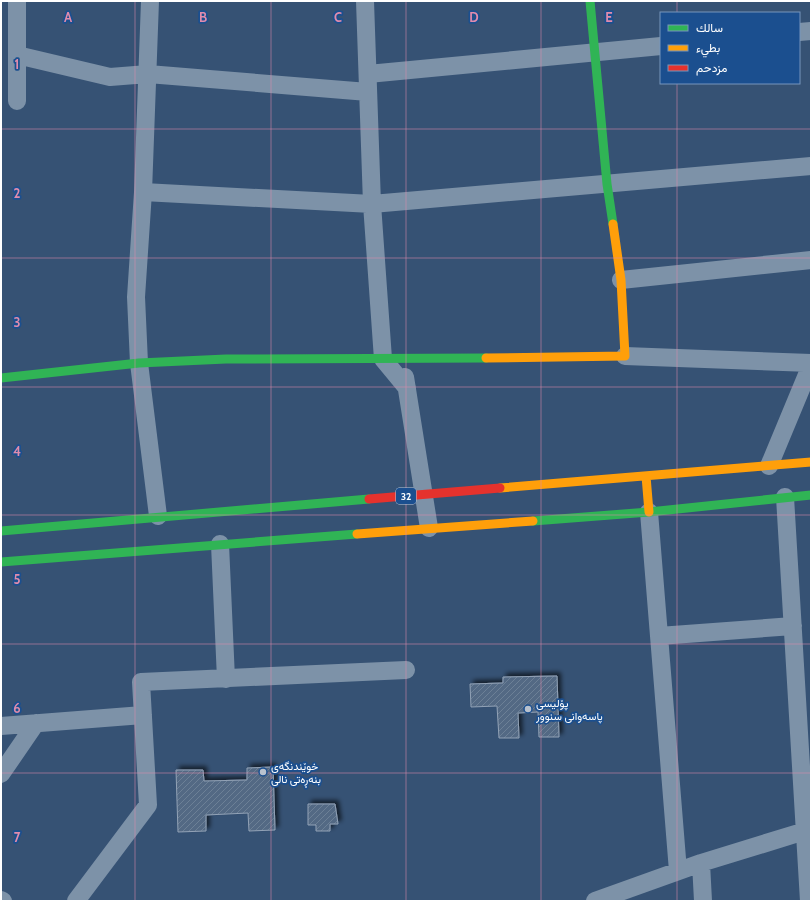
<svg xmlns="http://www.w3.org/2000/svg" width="812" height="902" font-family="Cabin,Vazirmatn,sans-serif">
<defs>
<pattern id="building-hatch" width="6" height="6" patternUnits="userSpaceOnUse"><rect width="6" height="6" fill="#526984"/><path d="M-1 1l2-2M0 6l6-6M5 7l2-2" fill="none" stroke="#6c8096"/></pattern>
<filter id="shadow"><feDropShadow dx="3.5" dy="-3.5" stdDeviation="2" flood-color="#0009"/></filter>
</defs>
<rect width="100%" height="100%" fill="#365274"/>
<!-- building -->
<path fill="url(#building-hatch)" stroke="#92a2b6" filter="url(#shadow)" d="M557,676L559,737H539L538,712L518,713L519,738H499L497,706L471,707L470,684L503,683V677Z
M273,767L275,830L249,831L248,813L206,815V831L178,832L176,770H203L204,781L247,780V768Z
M308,804H335L338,824H330V831H316V825H308Z"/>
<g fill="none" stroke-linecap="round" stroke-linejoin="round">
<!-- street -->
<path stroke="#7d92a8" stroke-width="18" d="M150,1L143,192L136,297L139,363L158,516
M365,1L372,204L383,359L407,388
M799,32L811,31
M17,55L110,77L148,74L368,92
M368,74L661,46
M17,101V1
M143,192L372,204L811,166
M621,280L811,260
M625,356L811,363
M405,377L429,528
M769,466L811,365
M785,497L809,901
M649,512L678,871
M220,544L226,679
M659,636L793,626
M1,726L143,715
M1,774L36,723
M701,863L703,901
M1,900L3,901
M76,901L148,805L141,682L406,670
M595,901L701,863L805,831"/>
<!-- fast -->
<path stroke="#30b455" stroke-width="9" d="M590,1L607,184L613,224
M1,378L139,363L226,359L486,358
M533,521L649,512L811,495
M1,531L369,499
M1,562L357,534"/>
<!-- slow -->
<path stroke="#ff9f0a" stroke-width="9" d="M486,358L625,356L621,280L613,224
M646,476L649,512
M500,488L811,462
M357,534L533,521"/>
<!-- jam -->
<path stroke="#e5322d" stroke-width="9" d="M369,499L500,488"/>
</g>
<!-- grid -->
<path fill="none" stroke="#e08cad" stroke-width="1" stroke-opacity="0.55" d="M135,1V901M271,1V901M406,1V901M541,1V901M677,1V13M677,83V901M1,129H811M1,258H811M1,387H811M1,515H811M1,644H811M1,773H811"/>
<!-- markers -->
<g fill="#b9c2ce" stroke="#1b4f8f" stroke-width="1.5">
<circle cx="528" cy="709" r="4"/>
<circle cx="263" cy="772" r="4"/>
</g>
<g text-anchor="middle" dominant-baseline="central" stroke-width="3.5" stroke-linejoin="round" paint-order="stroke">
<!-- shield labels -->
<rect fill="#1b4f8f" stroke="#bbcadd" stroke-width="1" x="396" y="488" width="20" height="16" rx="3"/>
<g font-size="10" font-weight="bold" fill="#fff">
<text x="406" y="496">32</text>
</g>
<!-- poi labels -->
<g font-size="11" fill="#fff" stroke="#1b4f8f" text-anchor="start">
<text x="536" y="703">پۆلیسی<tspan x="536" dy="13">پاسەوانی سنوور</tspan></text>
<text x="271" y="766">خوێندنگەی<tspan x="271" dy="13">بنەڕەتی نالی</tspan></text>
</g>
</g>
<g font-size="13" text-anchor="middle" font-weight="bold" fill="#e08cad" stroke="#1b4f8f" stroke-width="3.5" stroke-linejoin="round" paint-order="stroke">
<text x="68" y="22">A</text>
<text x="203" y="22">B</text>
<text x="338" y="22">C</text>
<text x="474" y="22">D</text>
<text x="609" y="22">E</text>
<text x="17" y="69">1</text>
<text x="17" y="198">2</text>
<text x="17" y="327">3</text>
<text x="17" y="456">4</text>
<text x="17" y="584">5</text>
<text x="17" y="713">6</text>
<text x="17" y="842">7</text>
</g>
<!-- border -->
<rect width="812" height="902" fill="none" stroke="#ffffff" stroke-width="4"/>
<!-- legend -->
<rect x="660" y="12" width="140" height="72" fill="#1b4f8f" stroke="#7695bc"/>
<rect x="668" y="25" width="20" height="6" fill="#30b455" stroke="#7695bc"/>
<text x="696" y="32" font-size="12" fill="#ffffff">سالك</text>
<rect x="668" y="45" width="20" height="6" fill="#ff9f0a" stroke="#7695bc"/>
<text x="696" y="52" font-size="12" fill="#ffffff">بطيء</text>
<rect x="668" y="65" width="20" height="6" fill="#e5322d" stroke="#7695bc"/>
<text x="696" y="72" font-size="12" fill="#ffffff">مزدحم</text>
</svg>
